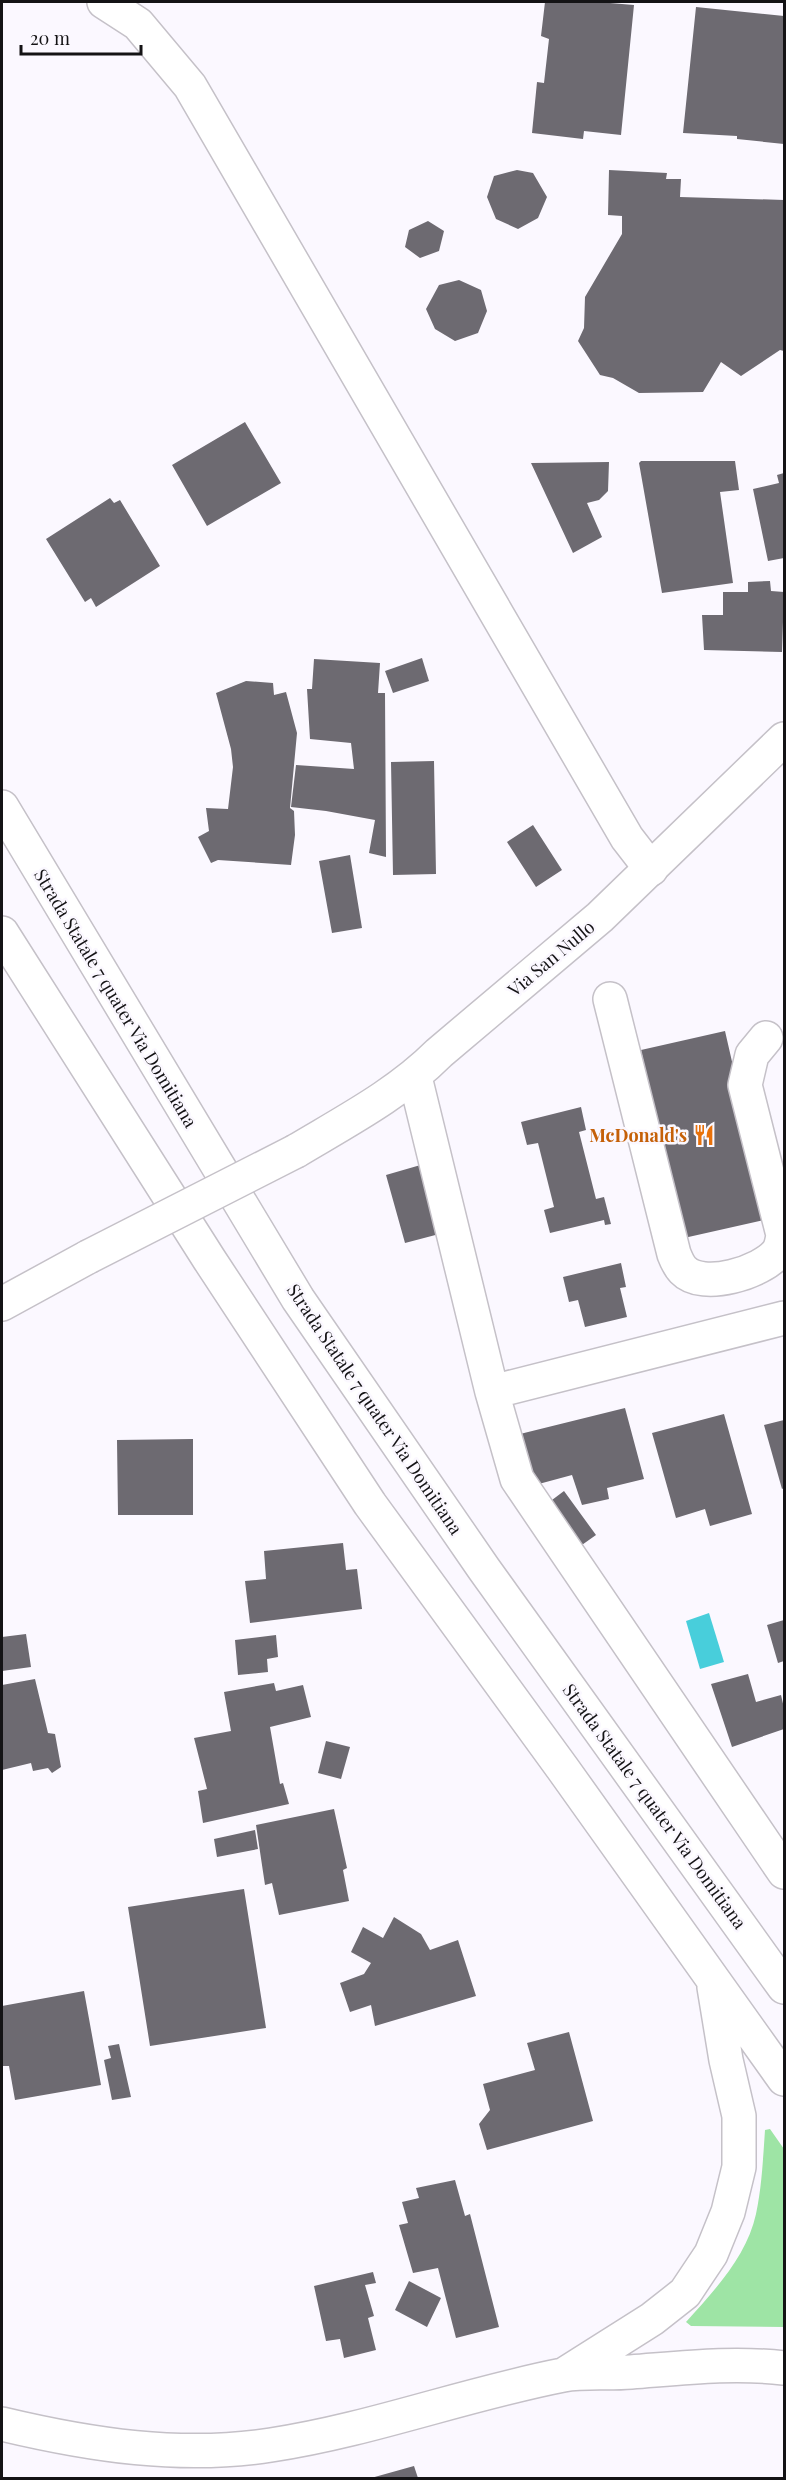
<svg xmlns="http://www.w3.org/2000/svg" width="786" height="2480" font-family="'Playfair Display',serif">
<rect width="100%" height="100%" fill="#fbf8ff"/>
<!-- green -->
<path fill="#9ee4a5" d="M770,2129L784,2149V2327L691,2326L686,2322C714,2291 747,2256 756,2214C762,2186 763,2158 765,2130Z"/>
<!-- water -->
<path fill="#48cedb" d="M709,1613L724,1662L700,1669L686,1621Z"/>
<!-- building -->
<path fill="#6d6a71" d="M545,2H598L634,5L621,135L584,131L583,139L532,133L537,82L544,83L549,39L541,36Z
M696,7L784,16V144L737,139V136L683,133Z
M517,170L533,173L547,197L538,218L518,229L496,219L487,197L494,176Z
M609,170L667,173L666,179H681L680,197L784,200V351L780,350L741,376L721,362L703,392L639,393L613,378L600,375L578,341L584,328L585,297L622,234V216L608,215Z
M428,221L444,231L439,251L420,258L405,247L409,230Z
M459,280L481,290L487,311L478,333L455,341L435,329L426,309L439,285Z
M245,422L281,483L207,526L172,465Z
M641,461H735L739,490L720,492L733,583L662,593L639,463Z
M609,462L608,491L599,500L587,503L602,537L573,553L531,463Z
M784,473V558L768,561L753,489L779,483L777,475Z
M110,498L114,503L120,500L160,566L96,607L91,598L85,602L46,539Z
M770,581L771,591L784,592L782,652L704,650L702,615H723V592H748V582Z
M422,658L429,681L393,693L385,671Z
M314,659L380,663L378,693H385L386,857L369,853L375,820L326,811L291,807L296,765L354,769L351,743L310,739L307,689H312Z
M246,681L273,683L274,695L286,692L297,733L290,808L294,811L295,835L291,865L218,860L211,863L198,837L209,831L206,808L228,809L233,767L231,749L216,693Z
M434,761L436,874L393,875L391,762Z
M533,825L562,870L536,887L507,842Z
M350,855L362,928L332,933L319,861Z
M725,1031L768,1219L684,1238L641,1050Z
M581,1107L586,1130L579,1132L596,1199L604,1197L611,1224L605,1225L604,1220L550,1233L544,1210L554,1207L538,1143L527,1145L521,1122Z
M424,1164L443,1233L405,1243L386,1175Z
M621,1263L626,1287L620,1288L627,1317L585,1327L578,1300L569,1302L563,1277Z
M625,1408L644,1479L607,1488L609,1499L582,1505L572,1475L535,1485L516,1435Z
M724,1414L752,1514L710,1526L705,1509L676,1518L652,1433Z
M784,1420V1488L782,1489L764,1425Z
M193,1439V1515H118L117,1440Z
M564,1491L596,1535L579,1547L548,1503Z
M343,1543L346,1570L357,1569L362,1609L250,1623L245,1581L266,1579L264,1551Z
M784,1620V1661L778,1663L767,1625Z
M26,1634L31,1667L2,1671V1637Z
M276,1635L278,1657L267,1659L268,1672L238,1675L235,1640Z
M748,1674L756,1702L781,1695L784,1708V1729L732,1747L711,1684Z
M35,1679L48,1733L55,1734L61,1767L52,1773L48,1768L33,1771L31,1763L2,1770V1685Z
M274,1683L276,1691L303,1685L311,1717L270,1727L280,1784L283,1783L289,1804L203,1823L198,1791L207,1789L194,1738L231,1731L224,1692Z
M326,1741L350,1747L341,1779L318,1773Z
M334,1809L347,1868L343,1870L349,1901L279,1915L272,1883L265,1885L256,1825Z
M255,1830L258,1849L217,1857L214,1839Z
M244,1889L266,2028L150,2046L128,1907Z
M394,1917L421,1934L430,1950L458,1940L476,1996L375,2026L371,2005L350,2012L340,1983L364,1974L371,1963L351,1952L363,1927L383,1938Z
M84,1991L101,2085L15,2100L9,2066H3L2,2060V2006Z
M569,2032L593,2121L487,2150L479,2124L490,2110L483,2084L535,2070L527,2043Z
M119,2044L131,2097L112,2100L104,2060L111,2058L108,2046Z
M455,2180L465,2216L470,2214L499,2327L456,2338L438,2268L413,2273L399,2225L408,2223L402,2202L419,2198L416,2188Z
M373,2272L376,2283L365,2285L374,2316L368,2318L376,2350L344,2358L340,2339L326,2341L314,2286Z
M409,2281L441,2298L427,2327L395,2310Z
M414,2466L418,2478H371Z"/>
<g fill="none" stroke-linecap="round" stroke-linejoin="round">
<defs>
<path id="minor" d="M610,999L674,1254C676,1259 679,1266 683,1270C703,1291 762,1272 777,1253C781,1248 782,1241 783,1235L745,1085L752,1055L766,1038
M415,1077L492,1392L517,1479L784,1872
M296,1151C346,1121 398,1094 439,1053L600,917L784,739
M2,1304L88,1257
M492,1392L784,1318"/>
<path id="highway" d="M104,2L138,24L190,86L627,838L651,869
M2,807L298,1299L484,1569L784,1987
M2,933L209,1259L370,1504L563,1769L784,2079
M565,2374L652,2319L685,2293L711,2254L728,2212L739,2167V2116L726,2060L714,1987
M2,2424C90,2445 181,2459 271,2445C370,2430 465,2394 563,2375C584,2371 608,2374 631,2372C683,2368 732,2362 784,2368"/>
</defs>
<!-- minor casing -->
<use href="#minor" stroke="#c5c1c8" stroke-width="36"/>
<!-- highway casing -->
<use href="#highway" stroke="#c5c1c8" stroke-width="36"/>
<!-- minor -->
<use href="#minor" stroke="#fff" stroke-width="33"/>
<!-- highway -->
<use href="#highway" stroke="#fff" stroke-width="33"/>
<defs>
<path id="minor-bridge" d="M88,1257L296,1151"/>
</defs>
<!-- minor-bridge casing -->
<use href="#minor-bridge" stroke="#c5c1c8" stroke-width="36" stroke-linecap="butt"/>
<!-- minor-bridge -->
<use href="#minor-bridge" stroke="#fff" stroke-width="33"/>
</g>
<!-- icons -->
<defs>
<symbol id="restaurant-bare" viewBox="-9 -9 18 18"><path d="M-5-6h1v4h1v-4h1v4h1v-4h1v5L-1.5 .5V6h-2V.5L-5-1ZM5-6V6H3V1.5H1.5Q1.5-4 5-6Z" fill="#e8710a" stroke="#fbf8ff" stroke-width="2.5" paint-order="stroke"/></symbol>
</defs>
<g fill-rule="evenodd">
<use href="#restaurant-bare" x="689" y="1120" width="30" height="30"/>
</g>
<g text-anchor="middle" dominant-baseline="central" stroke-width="5" stroke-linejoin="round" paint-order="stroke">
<!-- street labels -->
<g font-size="18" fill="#141315" stroke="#fbf8ff">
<text transform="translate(551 958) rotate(-40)">Via San Nullo</text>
<text transform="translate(116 998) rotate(59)">Strada Statale 7 quater Via Domitiana</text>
<text transform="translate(375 1409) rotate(56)">Strada Statale 7 quater Via Domitiana</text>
<text transform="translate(655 1806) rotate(54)">Strada Statale 7 quater Via Domitiana</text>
</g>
<!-- food labels -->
<g font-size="18" font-weight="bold" fill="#c56008" stroke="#fbf8ff" text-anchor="end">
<text x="687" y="1135">McDonald's</text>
</g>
</g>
<!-- border -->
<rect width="786" height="2480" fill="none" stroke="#141315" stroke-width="6"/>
<!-- scale -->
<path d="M21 45v9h120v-9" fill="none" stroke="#141315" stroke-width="3"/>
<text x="30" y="45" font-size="18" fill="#141315" stroke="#fbf8ff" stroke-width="4.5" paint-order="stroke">20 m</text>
</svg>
